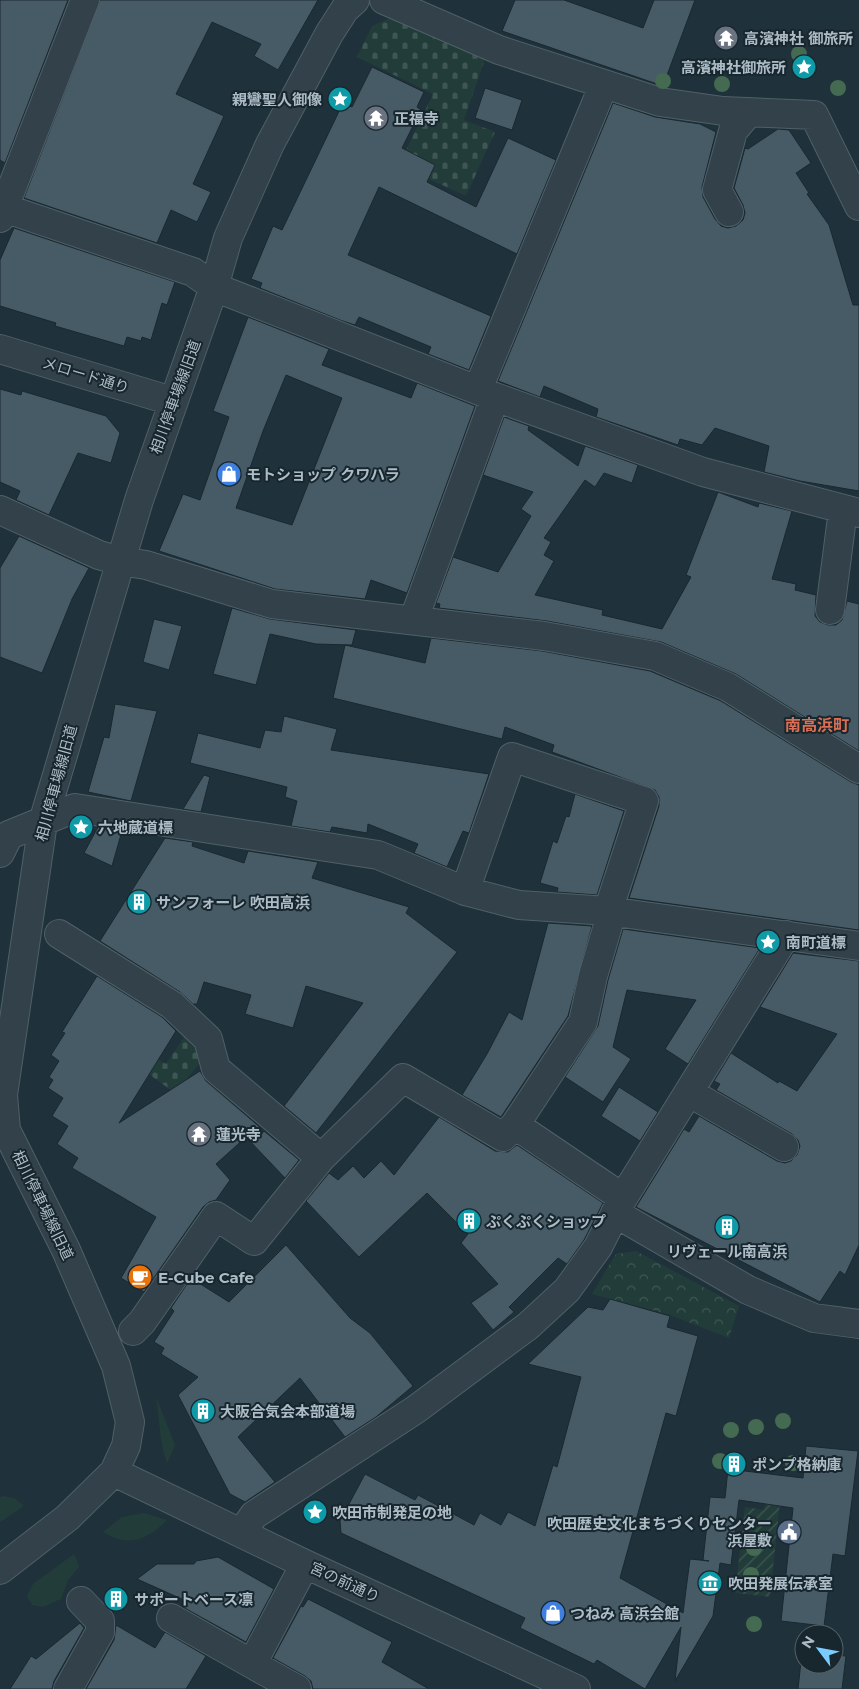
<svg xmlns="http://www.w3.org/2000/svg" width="859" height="1689" font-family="Montserrat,'Noto Sans JP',sans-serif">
<defs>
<pattern id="cemetery-stones" width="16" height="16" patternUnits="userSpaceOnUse" patternTransform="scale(1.25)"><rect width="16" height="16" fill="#223d39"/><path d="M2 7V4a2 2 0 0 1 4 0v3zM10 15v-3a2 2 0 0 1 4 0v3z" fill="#3f5754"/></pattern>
<pattern id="park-crowns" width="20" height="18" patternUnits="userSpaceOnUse" patternTransform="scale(1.25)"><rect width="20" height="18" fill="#223d39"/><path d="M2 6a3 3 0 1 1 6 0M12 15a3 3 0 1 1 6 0" fill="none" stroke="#3f5754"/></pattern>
<pattern id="garden-furrows" width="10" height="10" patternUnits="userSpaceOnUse" patternTransform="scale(1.25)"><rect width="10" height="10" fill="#223d39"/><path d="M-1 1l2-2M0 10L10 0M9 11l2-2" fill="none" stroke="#3f5754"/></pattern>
</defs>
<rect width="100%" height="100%" fill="#1f313a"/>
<!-- grass -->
<path fill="#223d39" d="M156,1397L175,1445L167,1463C159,1442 160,1420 156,1397Z
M3,1496L14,1498L24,1506L0,1522V1497Z
M144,1513L167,1520C147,1540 129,1548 103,1532L122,1517Z
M74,1554L79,1567L68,1580L61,1599L43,1607L32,1605L27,1596L33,1584Z"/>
<!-- cemetery -->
<path fill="url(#cemetery-stones)" d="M392,17L486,56L464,120L495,132L466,196L399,165L433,94L357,57L372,26Z
M186,1034L205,1057L175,1093L139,1067L149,1054L166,1064Z"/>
<!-- park -->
<path fill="url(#park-crowns)" d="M636,1251L739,1306L729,1338L670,1315L592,1294L616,1254Z"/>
<!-- garden -->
<path fill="url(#garden-furrows)" d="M766,1501L780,1502L770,1597L735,1593L745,1507L764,1510Z"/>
<!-- building -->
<path fill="#475b66" stroke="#1a2930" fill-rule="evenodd" d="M0,0H68L5,163L0,160Z
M100,0H318L278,70L254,56L261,44L212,22L176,94L224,116L193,184L211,192L197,222L171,210L157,243L24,198Z
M515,0H564L643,28L654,0H695L663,86L502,31Z
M372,67L424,92L417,107L421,110L402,148L435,165L427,182L476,207L508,138L556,160L517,254L379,187L348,255L491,316L469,370L428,354L431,347L359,317L355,325L340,320L260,288L262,283L251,279L273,226L282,230L343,103L352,107Z
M485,88L522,100L512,130L475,118Z
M613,103L655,117L700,124L716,132L702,187L703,197L715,219L721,226L728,228L736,226L743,220L745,213L743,205L734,188L745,148L748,149L778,129L789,130L811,163L796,173L809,193L807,194L829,225L853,305H859V491L800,481L764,472L769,446L715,428L702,445L680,439L678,445L596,417L598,409L544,386L540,397L498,381Z
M14,228L175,282L167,305L162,303L151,340L142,337L141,341L127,337L124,346L55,326L56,323L0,306V260Z
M248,317L329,349L322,365L411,398L417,383L475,406L407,593L371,580L365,599L275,589L159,551L183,494L200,500L229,417L213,411ZM286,375L342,398L292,525L236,508L263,431Z
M0,389L21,395L22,391L106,416L120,433L111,463L78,453L49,515L16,500L20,491L0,482Z
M504,417L529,426L528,430L578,466L585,446L638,465L632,483L604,473L595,487L585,480L544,538L551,542L544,555L554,561L535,595L603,610L602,615L662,629L691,577L686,575L718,492L758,507L759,503L792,511L772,579L796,584L795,590L816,595L815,616L820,622L828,625H836L842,620L847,601L859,604V751L736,674L661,642L547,621L439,608L440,604L436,603L453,557L498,572L531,516L521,509L533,492L483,475Z
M19,536L89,568L72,599L42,673L0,657V568Z
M232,608L270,619L356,630L352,645L316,644L270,634L256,685L213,674Z
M154,619L182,626L169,670L143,662Z
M431,638L542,651L650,671L721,701L851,782L859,785V930L629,898L659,806V797L655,790L552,752L554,745L505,727L502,739L333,698L345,645L425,663Z
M115,704L157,711L131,801L88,792L104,737L109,738Z
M284,716L337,729L331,750L489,774L469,833L463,831L447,867L414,853L418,844L368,824L367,833L332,827L330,832L291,826L297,801L285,797L287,787L190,763L198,733L260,748L265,730L281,732Z
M204,775L210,777L201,812L183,809Z
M575,794L624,811L597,895L557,892L558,888L540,883L553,841L557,843L566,816L569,817Z
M98,827L122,831L112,866L84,853Z
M165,838L193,842L192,846L244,863L248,851L318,862L312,878L409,907L406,913L457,952L316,1133L284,1106L363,1003L306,986L293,1028L245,1014L251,995L204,982L197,1004H193L180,992L100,941Z
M548,923L592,926L568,1016L501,1117L462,1095L487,1054L509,1012L522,1020Z
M623,929L760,948L688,1064L665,1049L696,1000L627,990L613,1047L631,1059L603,1102L565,1077L598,1026L608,980Z
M793,953L859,961V1245L845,1275L840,1271L820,1302L636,1207L684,1129L689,1132L699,1116L777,1161L785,1163L791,1161L797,1155L800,1146L798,1140L792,1134L716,1090L720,1084L714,1081L731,1053L778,1083L779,1081L797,1091L837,1034L760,1007Z
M97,976L162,1017L176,1031L119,1123L200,1071L206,1081L262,1129L260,1136L264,1131L299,1160L285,1178L246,1137L216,1164L230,1180L216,1200L209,1202L203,1207L144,1292L121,1278L156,1217L72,1168L78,1158L57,1144L68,1126L52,1116L63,1098L48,1088L53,1080L49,1077L59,1061L51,1055L65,1033L62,1032Z
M619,1087L658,1112L640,1141L601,1116Z
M439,1117L495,1151L508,1152L517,1145L603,1203L584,1240L567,1264L558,1258L509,1307L514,1312L493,1330L471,1303L498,1284L461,1243L468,1234L427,1193L359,1257L306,1201L329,1173L338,1180L353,1166L364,1178L381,1161L394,1175Z
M286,1245L350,1318L370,1333L413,1386L376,1417L345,1437L300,1378L238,1437L275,1482L245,1502L230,1494L178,1395L198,1377L161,1354L164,1348L154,1342L174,1311L171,1308L191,1278L229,1302Z
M610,1299L670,1316L667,1327L698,1336L676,1416L666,1413L620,1578L683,1613L690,1559L709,1561L703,1560L710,1497L725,1498L728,1469L803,1478L806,1446L858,1451L845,1556L833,1554L824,1626L781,1621L793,1508L739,1500L731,1565L720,1563L713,1616L675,1681L681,1627L645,1689L597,1660L594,1664L520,1628L525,1618L341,1533L340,1521L365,1474L415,1500L418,1495L474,1525L480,1513L501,1525L508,1512L535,1526L553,1465L557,1467L581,1377L528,1364L588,1307L603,1310Z
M218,1557L274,1589L246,1642L181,1606L184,1600L137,1579L157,1564H194L196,1561Z
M308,1599L392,1642L382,1662L429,1689H313L311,1681L305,1676L273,1658L301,1606L303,1607Z
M80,1623L84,1628L54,1681L52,1689H10L31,1656L36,1659Z
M116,1625L155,1648L165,1632L206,1656L186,1689H86L114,1640Z
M802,1652L804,1664H834V1655L846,1656L842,1689H798Z"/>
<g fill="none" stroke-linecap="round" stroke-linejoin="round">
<defs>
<path id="minor" d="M384,0L499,50L660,102L723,111L814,115L859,206
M4,208L193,272L214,287L495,397L703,472L859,513
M729,212L717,190L733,131L749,112
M0,218L85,0
M0,349L172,401
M478,389L604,84
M0,510L99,555L120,561L146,565L272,604L544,636L655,656L728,687L859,769
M830,610L843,510
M414,619L495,397
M0,853L9,835L75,808L378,855L465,891L519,905L608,911L859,946
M59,934L172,1005L208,1039L216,1069L321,1158
M690,1093L784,1147
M515,1125L623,1198
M615,1213L748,1290L814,1318L859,1324
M133,1331L142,1322L216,1216L254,1241L321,1158L403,1078L503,1137L515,1125L583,1022L593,976L609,922L608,911L644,801L512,757L465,891
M114,1472L305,1564L576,1689
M242,1532L254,1515L415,1410L528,1326L567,1290L598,1247L623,1198L786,935
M0,1570L67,1518L114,1472L126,1446L130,1422L116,1366L66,1250L6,1130L3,1095L43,822L139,500L214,287L228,238L270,144L329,34L345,9L355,0
M171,1618L252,1664
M68,1689L100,1632V1621L81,1601
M297,1689L252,1664L305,1564"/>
</defs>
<!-- minor casing -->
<use href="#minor" stroke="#506068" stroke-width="30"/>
<!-- minor -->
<use href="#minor" stroke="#33424a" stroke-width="28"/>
</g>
<!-- trees -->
<g fill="#446a51">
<circle cx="799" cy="54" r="8"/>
<circle cx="663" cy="81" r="8"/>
<circle cx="722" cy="84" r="8"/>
<circle cx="838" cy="88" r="8"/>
<circle cx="783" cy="1421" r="8"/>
<circle cx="756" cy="1427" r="8"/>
<circle cx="731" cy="1430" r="8"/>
<circle cx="720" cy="1461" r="8"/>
<circle cx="793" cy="1463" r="8"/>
<circle cx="754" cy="1548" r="8"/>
<circle cx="751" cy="1575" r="8"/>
<circle cx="754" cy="1624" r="8"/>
</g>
<!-- icons -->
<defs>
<symbol id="temple-disc" viewBox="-11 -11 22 22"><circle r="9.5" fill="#6b7280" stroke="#18262e"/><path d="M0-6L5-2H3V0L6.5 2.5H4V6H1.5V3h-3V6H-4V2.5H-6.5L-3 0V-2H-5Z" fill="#fff"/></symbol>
<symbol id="sight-disc" viewBox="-11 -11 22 22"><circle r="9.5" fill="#0f9aa8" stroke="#18262e"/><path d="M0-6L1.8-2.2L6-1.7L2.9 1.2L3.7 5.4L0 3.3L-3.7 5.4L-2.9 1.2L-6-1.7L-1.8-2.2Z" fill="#fff"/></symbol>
<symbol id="shop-disc" viewBox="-11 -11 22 22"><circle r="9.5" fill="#3f7fe0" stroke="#18262e"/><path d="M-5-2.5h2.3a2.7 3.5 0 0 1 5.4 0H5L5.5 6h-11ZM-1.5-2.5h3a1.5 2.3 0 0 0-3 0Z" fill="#fff"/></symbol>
<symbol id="building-disc" viewBox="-11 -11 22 22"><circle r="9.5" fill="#0f9aa8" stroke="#18262e"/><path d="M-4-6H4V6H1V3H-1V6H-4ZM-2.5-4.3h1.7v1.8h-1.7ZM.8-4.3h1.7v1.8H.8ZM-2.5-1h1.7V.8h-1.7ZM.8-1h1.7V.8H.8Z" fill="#fff"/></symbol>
<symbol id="cafe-disc" viewBox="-11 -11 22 22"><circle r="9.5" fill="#e8710a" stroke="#18262e"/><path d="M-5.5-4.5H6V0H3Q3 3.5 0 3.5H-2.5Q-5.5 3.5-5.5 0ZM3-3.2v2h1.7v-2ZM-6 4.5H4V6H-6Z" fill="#fff"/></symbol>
<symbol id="civic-disc" viewBox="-11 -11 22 22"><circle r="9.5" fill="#5c6f8a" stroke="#18262e"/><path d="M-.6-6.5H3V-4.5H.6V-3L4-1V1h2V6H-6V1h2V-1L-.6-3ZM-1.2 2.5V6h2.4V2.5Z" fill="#fff"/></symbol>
<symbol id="museum-disc" viewBox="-11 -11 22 22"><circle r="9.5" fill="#0f9aa8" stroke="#18262e"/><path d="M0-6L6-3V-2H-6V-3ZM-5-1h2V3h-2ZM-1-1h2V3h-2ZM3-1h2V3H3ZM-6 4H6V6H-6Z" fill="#fff"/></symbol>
</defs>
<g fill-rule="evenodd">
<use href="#temple-disc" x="712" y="24" width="28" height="28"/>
<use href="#sight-disc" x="790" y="53" width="28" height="28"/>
<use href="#sight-disc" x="326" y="85" width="28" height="28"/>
<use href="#temple-disc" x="362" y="104" width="28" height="28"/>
<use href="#shop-disc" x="215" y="460" width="28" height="28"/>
<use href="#sight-disc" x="67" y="813" width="28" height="28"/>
<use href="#building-disc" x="125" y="888" width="28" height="28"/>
<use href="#sight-disc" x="754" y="928" width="28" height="28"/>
<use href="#temple-disc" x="185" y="1120" width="28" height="28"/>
<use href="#building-disc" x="455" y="1207" width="28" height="28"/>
<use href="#building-disc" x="713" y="1213" width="28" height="28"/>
<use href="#cafe-disc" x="126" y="1263" width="28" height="28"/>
<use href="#building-disc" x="189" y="1397" width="28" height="28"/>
<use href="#building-disc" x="720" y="1450" width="28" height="28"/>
<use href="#sight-disc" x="301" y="1498" width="28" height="28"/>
<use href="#civic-disc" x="775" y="1518" width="28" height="28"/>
<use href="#museum-disc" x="696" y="1569" width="28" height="28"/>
<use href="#building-disc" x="102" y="1585" width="28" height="28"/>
<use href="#shop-disc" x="539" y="1599" width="28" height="28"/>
</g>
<g text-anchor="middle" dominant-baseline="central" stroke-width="4" stroke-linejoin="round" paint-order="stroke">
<!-- poi labels -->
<g font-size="15" font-weight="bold" fill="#adbdc7" stroke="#18262e" text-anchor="start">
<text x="744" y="38">高濱神社 御旅所</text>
<text x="786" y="67" text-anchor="end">高濱神社御旅所</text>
<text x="322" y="99" text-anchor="end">親鸞聖人御像</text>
<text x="394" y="118">正福寺</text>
<text x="246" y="474">モトショップ クワハラ</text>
<text x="98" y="827">六地蔵道標</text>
<text x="156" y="902">サンフォーレ 吹田高浜</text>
<text x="786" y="942">南町道標</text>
<text x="216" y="1134">蓮光寺</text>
<text x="486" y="1221">ぷくぷくショップ</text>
<text x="727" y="1251" text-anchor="middle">リヴェール南高浜</text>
<text x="158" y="1277">E-Cube Cafe</text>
<text x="220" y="1411">大阪合気会本部道場</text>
<text x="752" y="1464">ポンプ格納庫</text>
<text x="332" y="1512">吹田市制発足の地</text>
<text x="772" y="1523" text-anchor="end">吹田歴史文化まちづくりセンター<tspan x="772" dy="17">浜屋敷</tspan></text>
<text x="728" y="1583">吹田発展伝承室</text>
<text x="134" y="1599">サポートベース凛</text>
<text x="570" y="1613">つねみ 高浜会館</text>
</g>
<!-- street labels -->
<g font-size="15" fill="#adbdc7" stroke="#18262e">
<text transform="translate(86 375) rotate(17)">メロード通り</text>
<text transform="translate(175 397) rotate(-70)">相川停車場線旧道</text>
<text transform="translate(56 783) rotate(-75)">相川停車場線旧道</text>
<text transform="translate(43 1205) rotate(64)">相川停車場線旧道</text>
<text transform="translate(345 1582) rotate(25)">宮の前通り</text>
</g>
<!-- neighbourhood labels -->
<g font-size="16" font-weight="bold" fill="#db6f54" stroke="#18262e">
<text x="817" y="725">南高浜町</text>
</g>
</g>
<!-- north arrow -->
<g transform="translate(819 1649) rotate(302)"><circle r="24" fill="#18262e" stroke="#54626b"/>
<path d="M0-4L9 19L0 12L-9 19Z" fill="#7accff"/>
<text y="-8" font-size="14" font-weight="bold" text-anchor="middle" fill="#adbdc7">N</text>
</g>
</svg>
